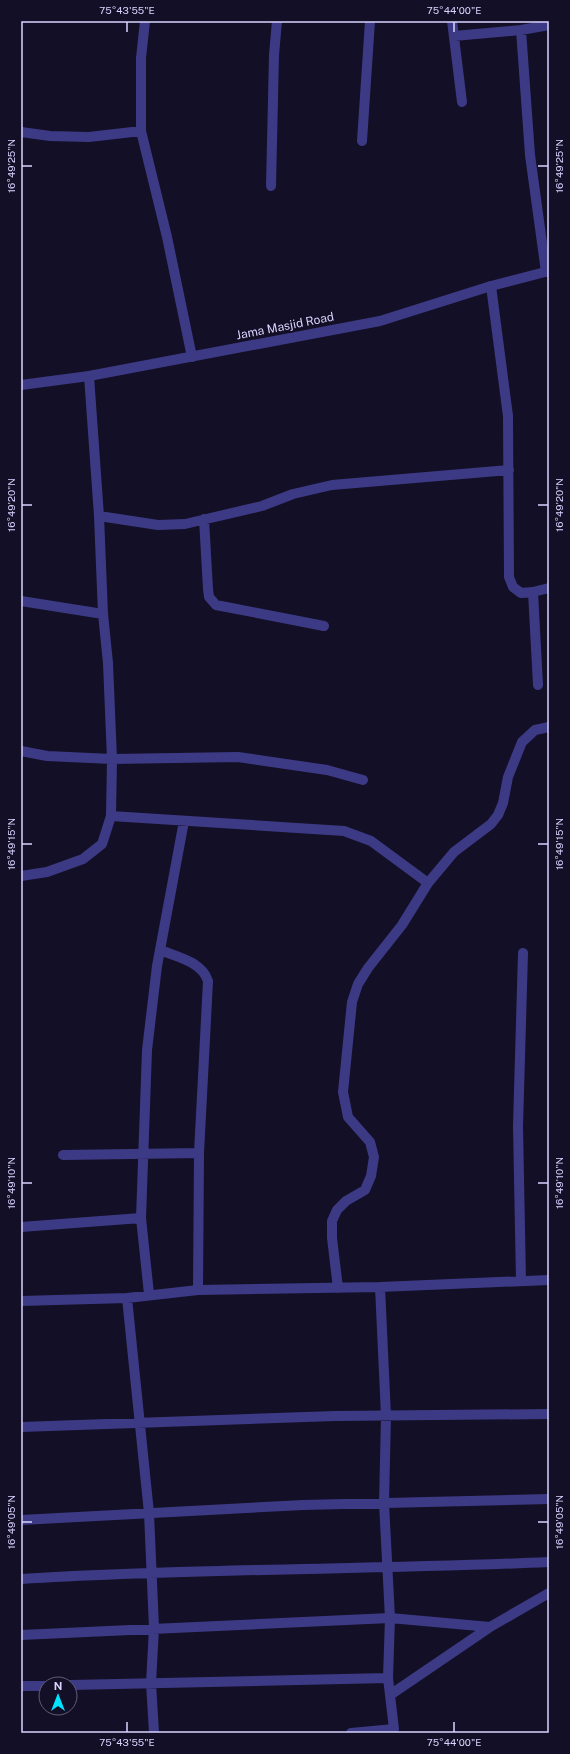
<svg xmlns="http://www.w3.org/2000/svg" width="570" height="1754" font-family="'Public Sans',sans-serif">
<rect width="100%" height="100%" fill="#130f26"/>
<g fill="none" stroke-linecap="round" stroke-linejoin="round">
<!-- minor -->
<path stroke="#3d3a85" stroke-width="10" d="M145,21L141,58V131L167,237L192,357
M452,21L462,102
M521,30L530,155L546,272
M454,36L521,30L549,25
M21,132L50,136L89,137L141,131
M362,141L370,21
M271,186L274,55L277,21
M491,286L508,416L509,577L513,587L521,593L533,592
M99,516L158,525L185,524L262,506L293,494L332,485L509,470
M204,519L208,589L209,597L216,605L324,626
M21,601L103,614
M538,685L533,592L549,588
M21,751L47,756L112,759L238,757L327,770L363,780
M111,816L344,831L371,841L428,883
M21,876L47,872L83,859L102,844L111,816L112,759L108,663L103,614L99,516L89,376
M160,950C178,957 202,962 208,981L199,1153L198,1290
M63,1155L199,1153
M21,1227L141,1218
M521,1281L518,1126L523,953
M338,1288L332,1238V1221L337,1210L346,1201L365,1190L371,1176L374,1157L370,1142L348,1117L343,1092L352,1002L358,984L368,968L402,925L428,883L454,852L491,824L498,815L503,803L508,777L522,742L535,730L549,727
M149,1294L141,1218L147,1050L157,966L184,821
M127,1298L149,1513L154,1628L151,1683L154,1733
M21,1301L127,1298L198,1290L380,1287L549,1280
M21,1427L335,1416L549,1414
M21,1520L303,1505L549,1499
M21,1579C197,1568 373,1570 549,1562
M21,1635L390,1618L490,1627
M70,1685L388,1678
M21,1686H46
M390,1695L490,1627L549,1593
M351,1733L394,1729L388,1678L390,1618L384,1503L386,1416L380,1287"/>
<!-- tertiary -->
<path stroke="#3d3a85" stroke-width="10" d="M21,385L89,376L380,321L491,286L549,271"/>
</g>
<!-- ticks -->
<path fill="none" stroke="#d9d4ff" stroke-width="1.5" d="M127,22V32M454,22V32M22,166H32M538,166H548M22,505H32M538,505H548M22,844H32M538,844H548M22,1183H32M538,1183H548M22,1522H32M538,1522H548M127,1722V1732M454,1722V1732"/>
<g text-anchor="middle" dominant-baseline="central" stroke-width="4" stroke-linejoin="round" paint-order="stroke">
<!-- street labels -->
<g font-size="12" fill="#d9d4ff" stroke="#130f26">
<text transform="translate(285 326) rotate(-11)">Jama Masjid Road</text>
</g>
</g>
<!-- border -->
<rect width="570" height="1754" fill="none" stroke="#130f26" stroke-width="44"/>
<!-- north arrow -->
<g transform="translate(58 1696)"><circle r="19" fill="#130f26" stroke="#625e7d"/>
<path d="M0-3L7 15L0 10L-7 15Z" fill="#00e5ff"/>
<text y="-6" font-size="11" font-weight="bold" text-anchor="middle" fill="#d9d4ff">N</text>
</g>
<rect x="22" y="22" width="526" height="1710" fill="none" stroke="#d9d4ff" stroke-width="1.5"/>
<g font-size="10" text-anchor="middle" fill="#d9d4ff">
<text x="127" y="14">75°43'55"E</text>
<text x="454" y="14">75°44'00"E</text>
<text transform="translate(11 166) rotate(-90)" y="4">16°49'25"N</text>
<text transform="translate(559 166) rotate(-90)" y="4">16°49'25"N</text>
<text transform="translate(11 505) rotate(-90)" y="4">16°49'20"N</text>
<text transform="translate(559 505) rotate(-90)" y="4">16°49'20"N</text>
<text transform="translate(11 844) rotate(-90)" y="4">16°49'15"N</text>
<text transform="translate(559 844) rotate(-90)" y="4">16°49'15"N</text>
<text transform="translate(11 1183) rotate(-90)" y="4">16°49'10"N</text>
<text transform="translate(559 1183) rotate(-90)" y="4">16°49'10"N</text>
<text transform="translate(11 1522) rotate(-90)" y="4">16°49'05"N</text>
<text transform="translate(559 1522) rotate(-90)" y="4">16°49'05"N</text>
<text x="127" y="1746">75°43'55"E</text>
<text x="454" y="1746">75°44'00"E</text>
</g>
</svg>
